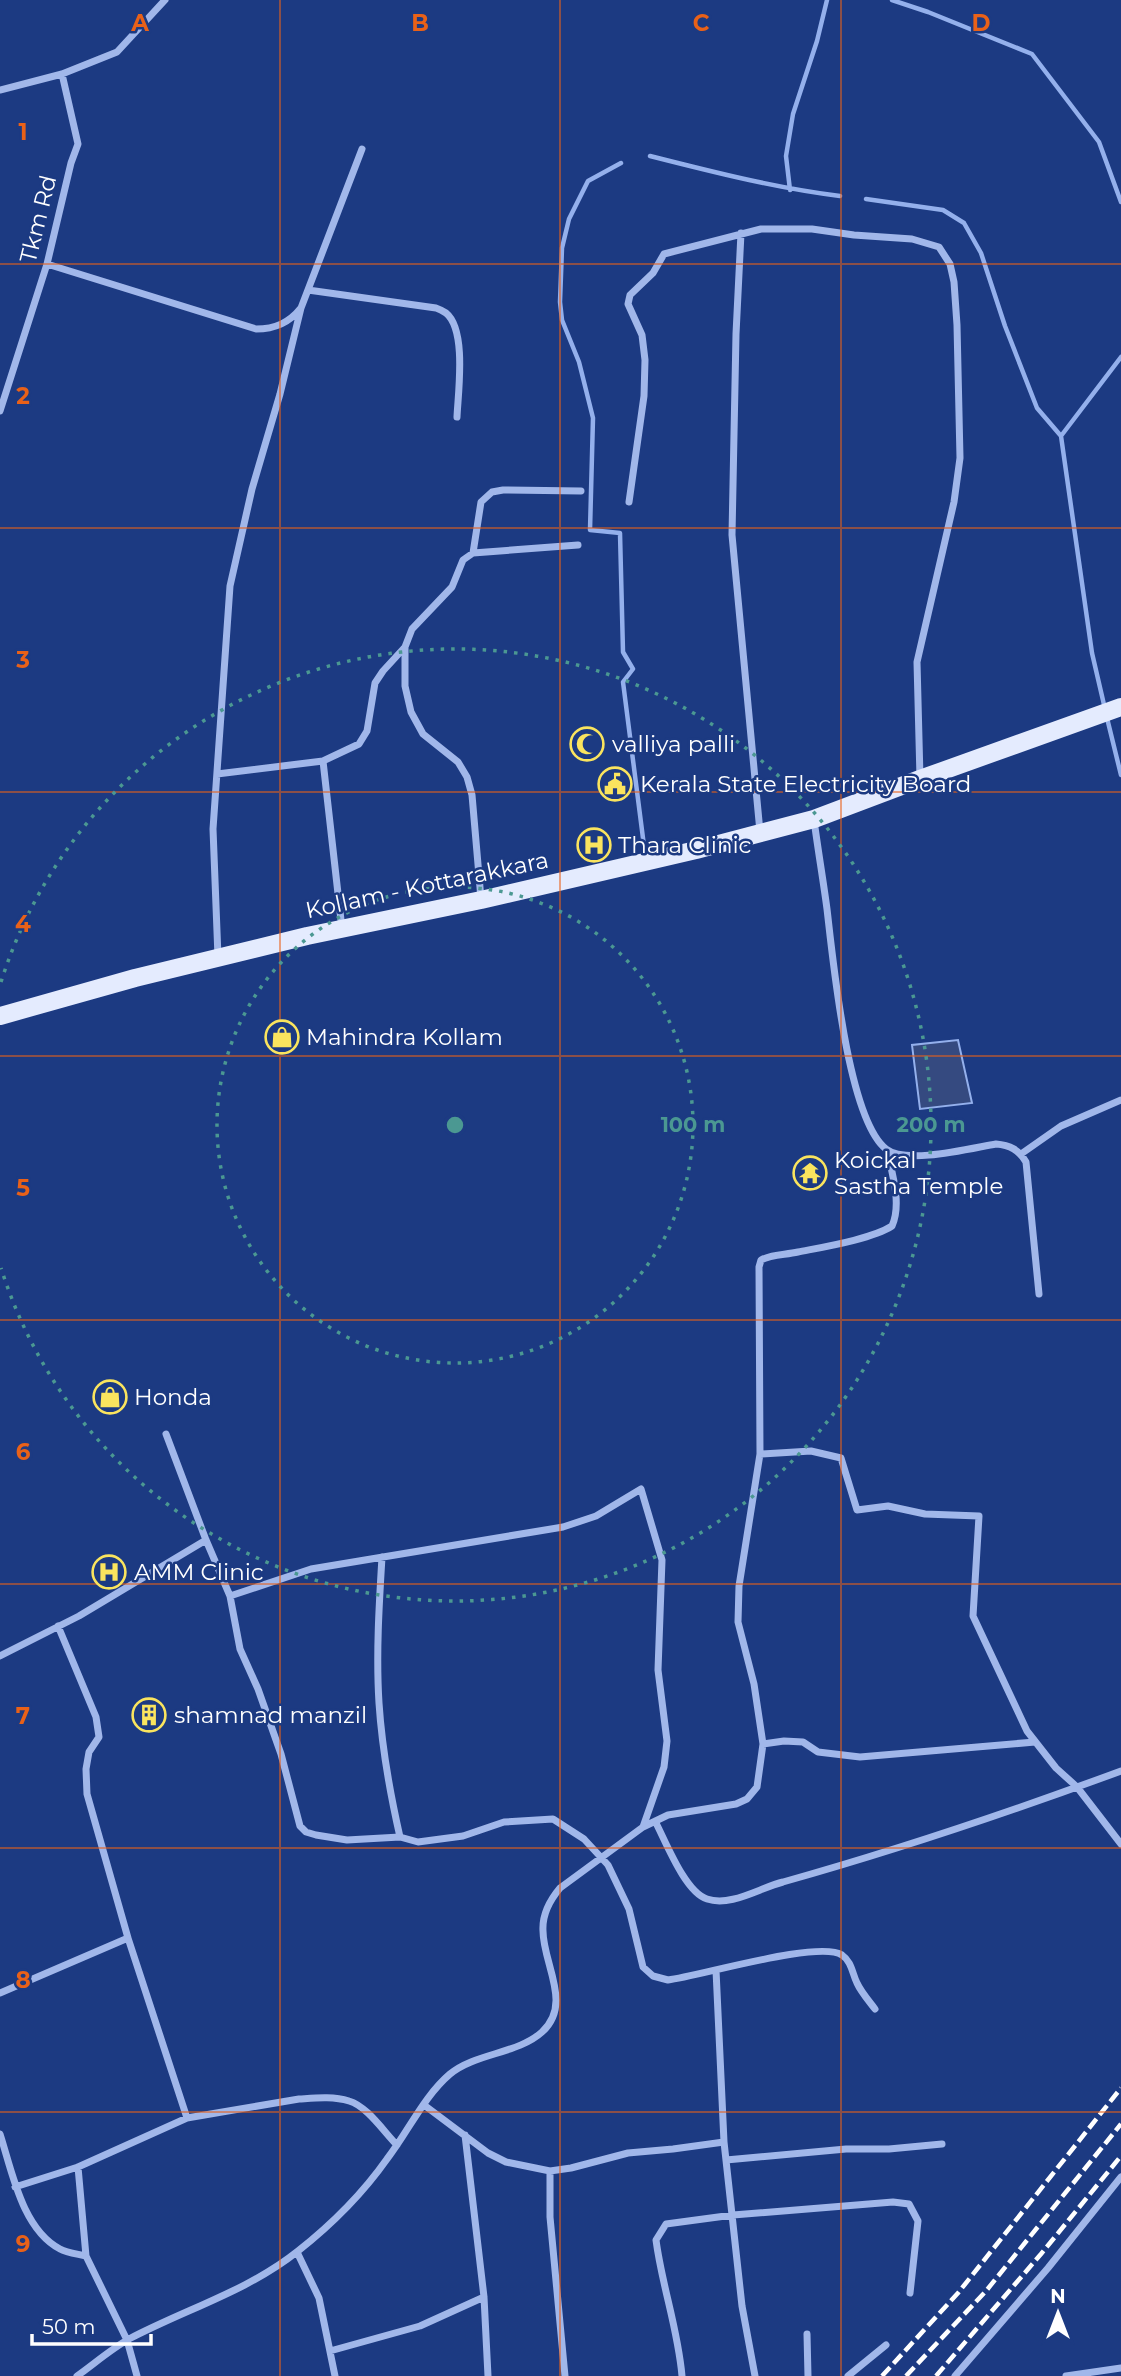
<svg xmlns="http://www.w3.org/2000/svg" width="1121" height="2376" font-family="Montserrat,sans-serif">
<rect width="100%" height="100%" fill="#1c3a82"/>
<!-- water -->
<path fill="#354a80" stroke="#94b0ec" stroke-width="2" d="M958,1040L972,1103L920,1109L912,1045Z"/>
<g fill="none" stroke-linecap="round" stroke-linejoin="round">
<!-- stream -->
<path stroke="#94b0ec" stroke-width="4.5" d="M892,0L928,12L1032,54L1099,142L1121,202
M650,156C713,172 776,188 840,196
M621,163L588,181L569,219L562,248L560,302L562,320L579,362L593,418L590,530L620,533L623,652L633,669L623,682L644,846
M790,190L786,156L793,114L817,41L827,0
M866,199L943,210L964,223L981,253L1005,326L1037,408L1061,436
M1105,709L1092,653L1061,436L1121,357
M1107,718L1121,775"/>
<!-- street -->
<path stroke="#a1b7ea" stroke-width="7" d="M0,90L62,74L117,52L165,0
M741,233L736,334L732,535L760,832
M47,264L256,329C275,329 289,323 301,308L362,149
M308,290L436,308C439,309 443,311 446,313C467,330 458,393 457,417
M0,411L47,264L71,163L78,144L62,74
M629,502L644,396L645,360L642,335L628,304L630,295L653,273L664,254L761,229H812L854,235L912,239L939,247L950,264L954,282L957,325L960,458L954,502L917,662L920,778
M473,553L481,502L492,492L503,490L581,491
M405,648V686L411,712L423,734L458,762L467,777L472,795L481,899
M323,761L342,929
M217,774L323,761L359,744L367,731L375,683L383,671L405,647L412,629L452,587L463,560L473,553L578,545
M814,820C818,850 823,879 827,909C833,960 848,1119 886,1149C906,1165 972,1148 996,1144C1010,1145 1019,1150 1026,1162L1039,1294
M218,957L213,829L230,586L252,489L280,394L301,308
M1021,1154L1061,1126L1121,1100
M166,1434L206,1540L230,1596L240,1649L258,1689L281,1754L300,1826L306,1832L316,1835L347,1840L400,1837L418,1842L463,1836L504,1822L553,1819L584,1839L608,1865L629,1909L643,1967L653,1976L668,1980C700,1976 819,1940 842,1955C852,1962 852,1973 857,1983C861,1992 869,2001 875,2009
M760,1454L811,1451L841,1458L857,1510L888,1506L925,1514L979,1516L973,1616L1027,1731L1056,1768L1077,1787L1121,1844
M382,1557C379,1606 376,1655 379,1703C382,1749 390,1793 400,1837
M230,1596L311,1569L563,1527L596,1516L641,1489L662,1560L658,1670L667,1741L664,1767L643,1827
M0,1656L79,1616L206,1540
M763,1744L784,1741L803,1742L818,1752L860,1757L1035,1742
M655,1821C666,1842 685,1892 707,1899C731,1907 759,1888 783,1882C897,1850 1010,1812 1121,1771
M128,1938L187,2118
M716,1970L724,2142L742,2306L755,2376
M0,1993L128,1938L87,1794L86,1769L89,1752L99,1737L96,1717L58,1626
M424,2105L488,2153L506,2162L550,2171L571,2168L628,2153L673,2149L724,2142
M0,2134C12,2171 22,2229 60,2249C67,2253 78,2254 86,2256L127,2340L137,2376
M465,2135L484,2297L488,2376
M726,2160L846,2149H889L942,2144
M78,2167L86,2256
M550,2171V2217L565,2376
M15,2187L78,2167L187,2118L299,2099C315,2098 333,2096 349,2101C367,2106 384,2132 397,2145
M297,2252L319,2298L335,2376
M807,2334L808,2376
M330,2351L420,2326L484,2297
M77,2376C94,2364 111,2349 129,2339C186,2309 248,2291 298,2251C331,2225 363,2193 387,2159C408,2132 424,2096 450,2074C475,2053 518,2054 542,2032C573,2004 543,1964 543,1931C542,1915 550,1900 560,1888L643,1827L668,1815L736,1804L747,1799L757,1787L763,1744L754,1684L738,1622L739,1586L760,1454L759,1267L761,1260C772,1254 785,1255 798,1252C823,1247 872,1239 892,1226C902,1204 892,1173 887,1150
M682,2376C678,2329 662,2286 656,2240L666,2224L733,2215L893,2202L909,2204L918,2221L910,2293
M848,2376L886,2345
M955,2376L1048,2268L1121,2177
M1066,2376L1121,2368"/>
<!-- primary -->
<path stroke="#e4ebfe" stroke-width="18" d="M0,1016L135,978L307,936L481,900L696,850L814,819L920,779L1121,707"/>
<!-- rail -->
<path stroke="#fff" stroke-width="4.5" stroke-dasharray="12 5" stroke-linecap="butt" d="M882,2376L958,2293L1121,2088
M906,2376L986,2291L1121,2124
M936,2376L1041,2254L1121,2156"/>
</g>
<!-- grid -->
<path fill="none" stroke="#e96118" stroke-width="2" stroke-opacity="0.55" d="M280,0V2376M560,0V2376M841,0V2376M0,264H1121M0,528H1121M0,792H1121M0,1056H1121M0,1320H1121M0,1584H1121M0,1848H1121M0,2112H1121"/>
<!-- distance rings -->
<g fill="none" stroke="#4b9892" stroke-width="3.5" stroke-dasharray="3.5 7">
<circle cx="455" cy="1125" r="238"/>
<path d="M1 982A476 476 0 1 1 1 1268"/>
</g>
<!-- icons -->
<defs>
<symbol id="mosque-ring" viewBox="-11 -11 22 22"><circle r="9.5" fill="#1c3a82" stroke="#fae45e" stroke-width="1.5"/><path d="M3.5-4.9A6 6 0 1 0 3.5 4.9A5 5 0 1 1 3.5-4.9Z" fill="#fae45e"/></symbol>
<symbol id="civic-ring" viewBox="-11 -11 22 22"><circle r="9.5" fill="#1c3a82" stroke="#fae45e" stroke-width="1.5"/><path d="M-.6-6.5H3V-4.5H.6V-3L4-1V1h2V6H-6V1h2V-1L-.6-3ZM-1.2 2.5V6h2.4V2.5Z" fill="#fae45e"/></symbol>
<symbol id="hospital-ring" viewBox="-11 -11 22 22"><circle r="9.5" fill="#1c3a82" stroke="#fae45e" stroke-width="1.5"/><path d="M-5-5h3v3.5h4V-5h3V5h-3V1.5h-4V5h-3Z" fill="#fae45e"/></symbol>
<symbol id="shop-ring" viewBox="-11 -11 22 22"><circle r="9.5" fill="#1c3a82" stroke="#fae45e" stroke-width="1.5"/><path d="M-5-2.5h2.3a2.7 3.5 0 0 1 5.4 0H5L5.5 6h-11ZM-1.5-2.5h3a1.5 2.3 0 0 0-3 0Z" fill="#fae45e"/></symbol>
<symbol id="temple-ring" viewBox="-11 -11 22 22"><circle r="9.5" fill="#1c3a82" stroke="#fae45e" stroke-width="1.5"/><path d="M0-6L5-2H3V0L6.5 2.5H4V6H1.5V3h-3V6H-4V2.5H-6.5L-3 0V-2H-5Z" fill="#fae45e"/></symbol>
<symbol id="building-ring" viewBox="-11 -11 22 22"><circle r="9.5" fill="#1c3a82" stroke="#fae45e" stroke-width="1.5"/><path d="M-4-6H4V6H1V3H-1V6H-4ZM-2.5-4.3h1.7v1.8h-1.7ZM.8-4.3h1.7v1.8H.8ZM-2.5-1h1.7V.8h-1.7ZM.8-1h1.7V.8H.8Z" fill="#fae45e"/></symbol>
</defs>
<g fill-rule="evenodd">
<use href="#mosque-ring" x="568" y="725" width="38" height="38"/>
<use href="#civic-ring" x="596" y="765" width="38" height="38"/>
<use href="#hospital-ring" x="575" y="826" width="38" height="38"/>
<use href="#shop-ring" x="263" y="1018" width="38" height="38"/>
<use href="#temple-ring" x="791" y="1154" width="38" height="38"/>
<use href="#shop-ring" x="91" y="1378" width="38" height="38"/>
<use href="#hospital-ring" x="90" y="1553" width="38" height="38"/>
<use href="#building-ring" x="130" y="1696" width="38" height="38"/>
</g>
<g text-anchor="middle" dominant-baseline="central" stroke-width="5" stroke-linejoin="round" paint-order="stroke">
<!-- street labels -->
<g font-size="23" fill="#fff" stroke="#1c3a82">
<text transform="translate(38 219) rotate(-76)">Tkm Rd</text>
<text transform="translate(427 885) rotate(-12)">Kollam - Kottarakkara</text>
</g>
<!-- poi labels -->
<g font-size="23" fill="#fff" stroke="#1c3a82" text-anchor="start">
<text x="612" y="744">valliya palli</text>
<text x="640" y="784">Kerala State Electricity Board</text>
<text x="618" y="845">Thara Clinic</text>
<text x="306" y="1037">Mahindra Kollam</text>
<text x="834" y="1160">Koickal<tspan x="834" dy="26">Sastha Temple</tspan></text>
<text x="134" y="1397">Honda</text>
<text x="134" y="1572">AMM Clinic</text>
<text x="174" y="1715">shamnad manzil</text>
</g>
</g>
<g font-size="23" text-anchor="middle" font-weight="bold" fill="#e96118" stroke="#1c3a82" stroke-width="5" stroke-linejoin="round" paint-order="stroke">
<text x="140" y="31">A</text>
<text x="420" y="31">B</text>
<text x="701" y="31">C</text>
<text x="981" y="31">D</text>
<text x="23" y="140">1</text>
<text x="23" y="404">2</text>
<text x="23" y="668">3</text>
<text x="23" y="932">4</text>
<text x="23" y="1196">5</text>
<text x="23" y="1460">6</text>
<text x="23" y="1724">7</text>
<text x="23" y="1988">8</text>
<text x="23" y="2252">9</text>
</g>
<circle cx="455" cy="1125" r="10" fill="#4b9892" stroke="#1c3a82" stroke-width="3.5"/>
<g font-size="21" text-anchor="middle" font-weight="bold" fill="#4b9892" stroke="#1c3a82" stroke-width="5" stroke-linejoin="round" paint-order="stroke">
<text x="693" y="1132">100 m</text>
<text x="931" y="1132">200 m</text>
</g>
<!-- north arrow -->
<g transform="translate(1058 2313)" stroke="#1c3a82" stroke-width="5" paint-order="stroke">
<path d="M0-5L12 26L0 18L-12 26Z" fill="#ffffff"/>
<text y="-10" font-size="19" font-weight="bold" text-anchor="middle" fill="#ffffff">N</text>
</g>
<!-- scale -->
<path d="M32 2334v10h119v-10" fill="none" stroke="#ffffff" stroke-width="3.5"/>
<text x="42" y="2334" font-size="21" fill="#ffffff" stroke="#1c3a82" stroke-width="5" paint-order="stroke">50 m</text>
</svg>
